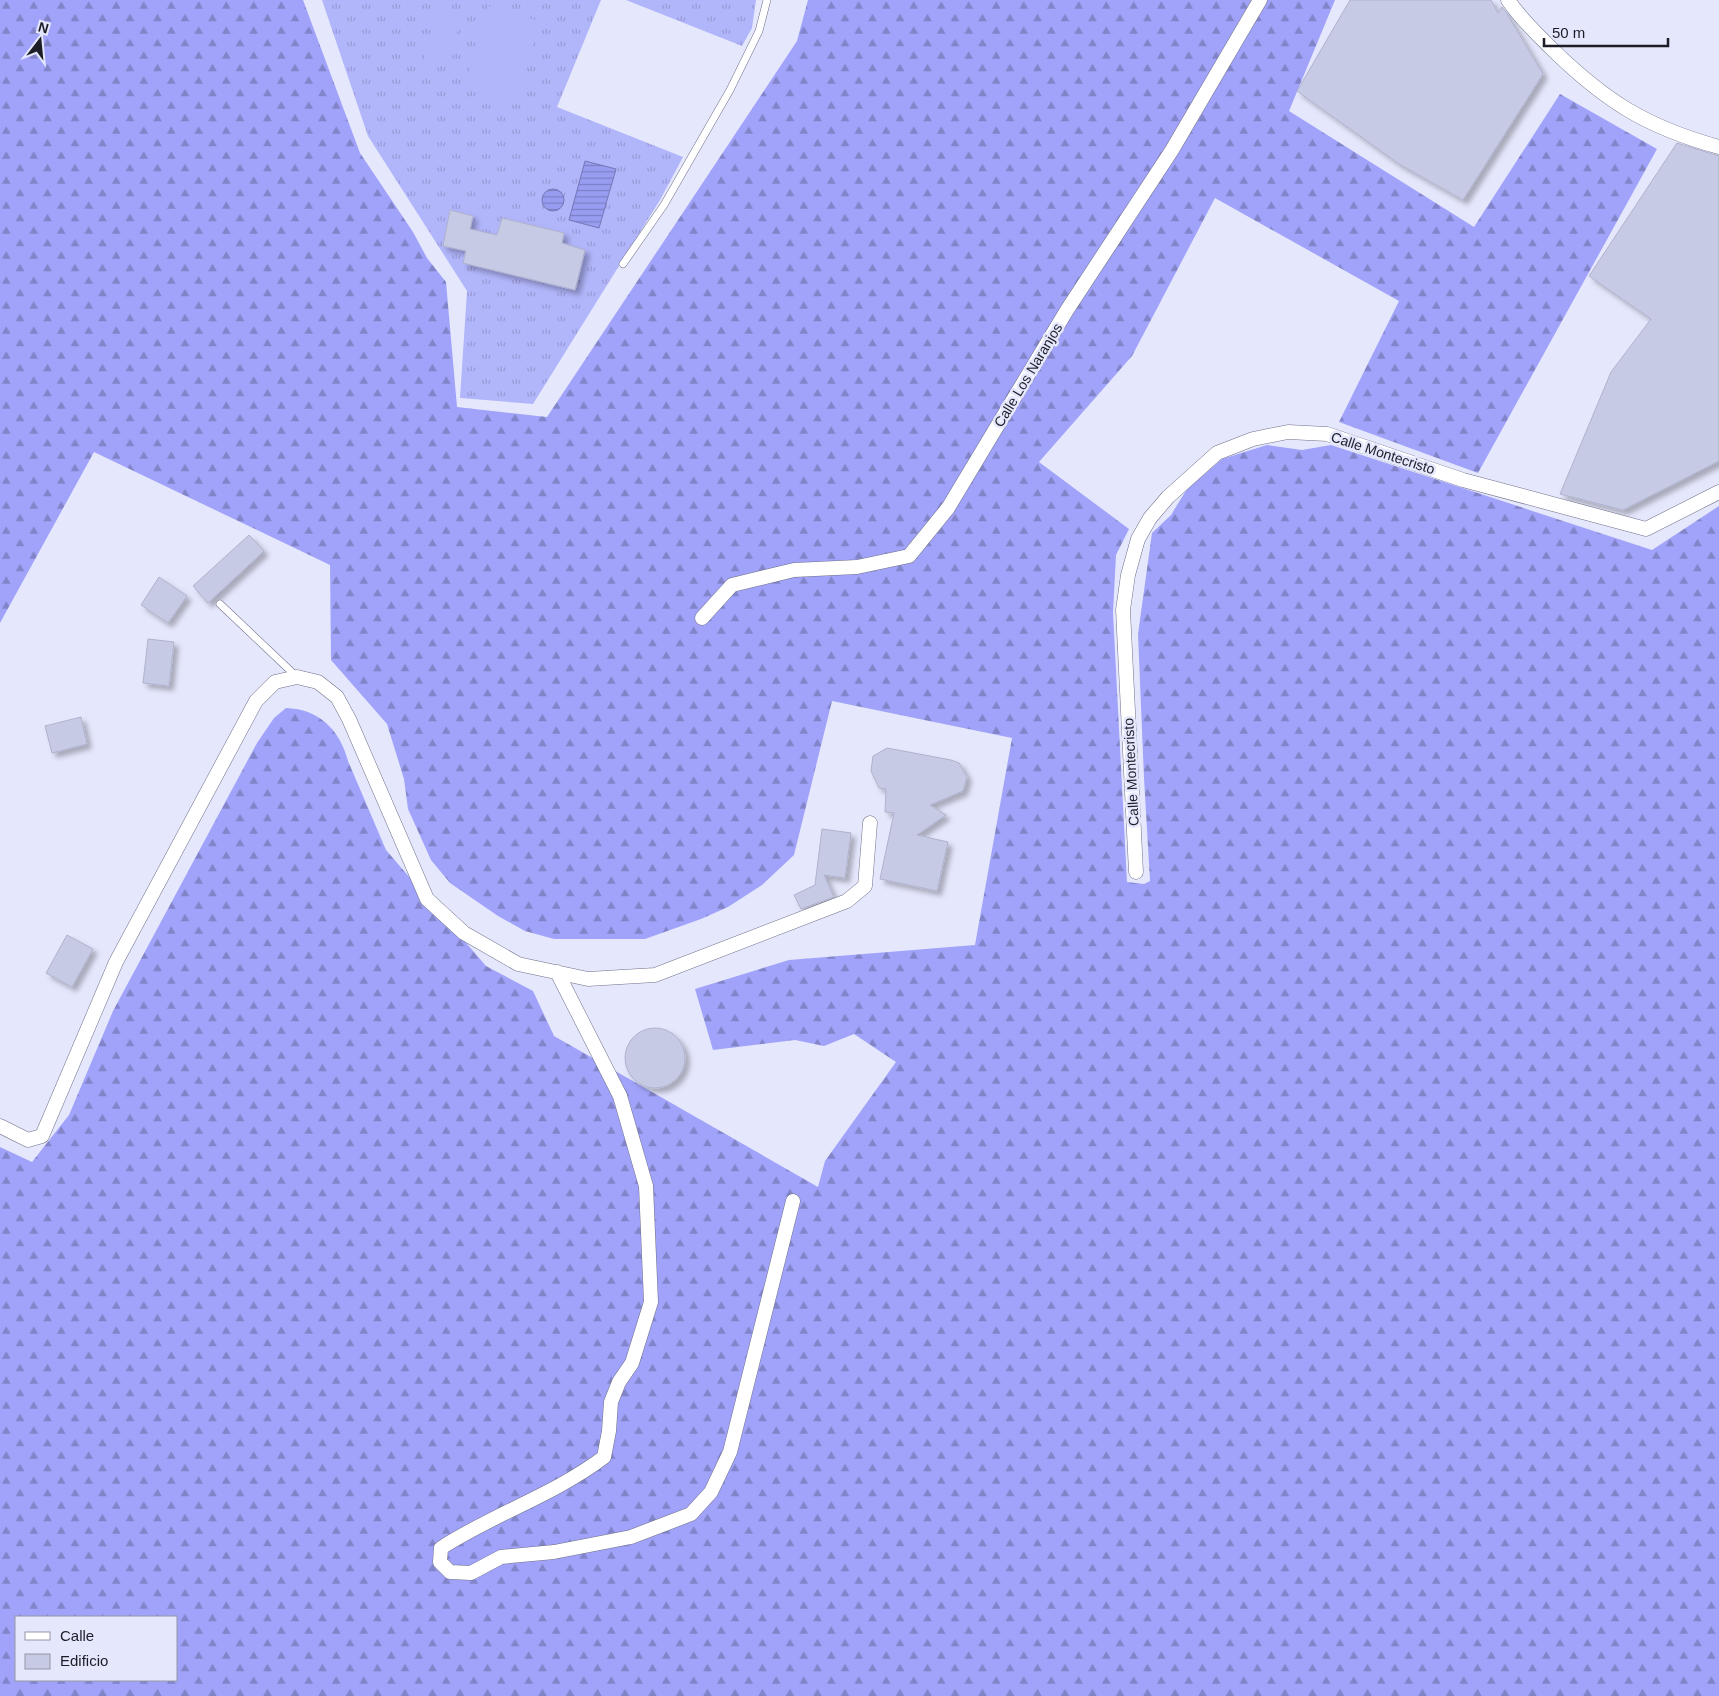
<svg xmlns="http://www.w3.org/2000/svg" width="1719" height="1696" font-family="Helvetica,sans-serif">
<defs>
<pattern id="grass-tufts" width="24" height="20" patternUnits="userSpaceOnUse" patternTransform="scale(1.25)"><rect width="24" height="20" fill="#b1b5fa"/><path d="M3 7l-1-3M5 7V3M7 7l1-3M15 17l-1-3M17 17v-4M19 17l1-3" fill="none" stroke="#989bd6"/></pattern>
<pattern id="forest-firs" width="22" height="20" patternUnits="userSpaceOnUse" patternTransform="scale(1.25)"><rect width="22" height="20" fill="#a0a3f9"/><path d="M5 1l3.5 6h-7zM16 11l3.5 6h-7z" fill="#8284c9"/></pattern>
<pattern id="water-rules" width="6" height="5" patternUnits="userSpaceOnUse" patternTransform="scale(1.25)"><rect width="6" height="5" fill="#999df2"/><path d="M0 2.5h6" fill="none" stroke="#7c7fc4"/></pattern>
<filter id="shadow"><feDropShadow dx="4.5" dy="4.5" stdDeviation="2.5" flood-color="#0004"/></filter>
</defs>
<rect width="100%" height="100%" fill="#e5e7fd"/>
<!-- grass -->
<path fill="url(#grass-tufts)" d="M322,0H601L557,107L683,157L660,200L533,404L460,398L467,291L368,136Z
M626,0H756L752,28L742,46Z"/>
<!-- forest -->
<path fill="url(#forest-firs)" fill-rule="evenodd" d="M0,0H303L360,153L413,232L427,258L446,282L457,407L547,417L797,41L808,0H1335L1289,111L1474,227L1560,94L1657,149L1478,473L1339,422L1399,301L1215,198L1132,356L1039,462L1129,529L1116,555L1113,613L1127,882L1144,884L1150,881L1144,778L1138,634L1152,533L1171,515L1187,489L1222,459L1267,445L1302,450L1331,445L1652,550L1719,506V1696H0V1147L32,1162L69,1115L113,1011L257,743L274,718L286,708C319,709 340,730 348,761L386,850L486,966L533,991L554,1036L818,1187L825,1161L896,1062L854,1034L824,1046L795,1040L713,1050L695,989L789,960L975,945L1012,738L832,701L794,855L762,885L728,907L701,919L645,939H554L525,931L498,916L450,883L431,860L408,809L404,779L387,724L331,660L330,565L94,452L0,623ZM16,1617H176V1680H16Z"/>
<!-- garden -->
<path fill="#b1b5fa" d="M488,6L539,21L516,101L465,87Z
M436,12L460,19L448,65L424,58Z"/>
<!-- water -->
<path fill="url(#water-rules)" stroke="#7477b5" d="M585,161L616,169L599,228L569,220Z
M542 200a11 11 0 1 1 22 0a11 11 0 1 1-22 0Z"/>
<!-- building -->
<path fill="#c7cae5" stroke="#afb2cc" filter="url(#shadow)" d="M1350,0H1491L1498,13L1502,7L1506,12L1543,74L1463,200L1399,164L1297,91Z
M1677,143L1719,156V461L1623,510L1560,494L1611,372L1651,319L1589,276Z
M450,210L473,216L470,229L497,235L502,218L564,233L562,243L585,250L575,290L463,263L466,251L443,246Z
M249,535L264,551L208,603L193,586Z
M159,577L187,596L168,623L141,605Z
M148,639L174,642L169,686L143,683Z
M81,717L87,744L52,753L45,726Z
M887,748L951,760L959,763L967,777L963,791L930,805L946,815L917,835L948,842L937,891L880,879L894,813L885,812L886,789L879,788L871,771L873,756Z
M822,829L851,833L845,878L824,875L834,897L801,909L794,895L815,885Z
M67,935L93,949L72,987L46,973Z
M625 1058a30 30 0 1 1 60 0a30 30 0 1 1-60 0Z"/>
<g fill="none" stroke-linecap="round" stroke-linejoin="round">
<defs>
<path id="service" d="M623,264L664,205L730,90L759,31L767,0
M220,604L297,677"/>
<path id="minor" d="M1508,0C1520,18 1536,33 1551,48C1605,101 1646,127 1719,147
M702,618L732,585L794,570L857,567L909,556L948,508L1067,310L1172,150L1260,0
M1136,872L1123,610L1128,575L1138,539L1150,518L1168,497L1217,453L1253,439L1288,432L1327,434L1463,480L1646,529L1719,492
M557,972L620,1096L646,1186L651,1302L632,1363L619,1382L611,1402L609,1431L604,1457C554,1495 493,1514 441,1548L440,1562L450,1572L471,1573L501,1557L554,1552L631,1537L691,1514L711,1492L730,1452L793,1201
M0,1126L28,1140L42,1136L116,962L256,701L275,682L297,677L318,682L337,697L349,719L427,899L464,933L518,964L588,979L655,975L847,901L865,886L870,823"/>
</defs>
<!-- service casing -->
<use href="#service" stroke="#6e7089" stroke-width="8"/>
<!-- minor casing -->
<use href="#minor" stroke="#6e7089" stroke-width="15"/>
<!-- service -->
<use href="#service" stroke="#fff" stroke-width="7"/>
<!-- minor -->
<use href="#minor" stroke="#fff" stroke-width="14"/>
</g>
<g text-anchor="middle" dominant-baseline="central" stroke-width="5" stroke-linejoin="round" paint-order="stroke">
<!-- street labels -->
<g font-size="14" fill="#1c1d26" stroke="#e5e7fd">
<text transform="translate(1028 375) rotate(-59)">Calle Los Naranjos</text>
<text transform="translate(1383 453) rotate(18)">Calle Montecristo</text>
<text transform="translate(1131 772) rotate(-93)">Calle Montecristo</text>
</g>
</g>
<!-- legend -->
<rect x="15" y="1616" width="162" height="65" fill="#e5e7fd" stroke="#9596a7"/>
<rect x="25" y="1632" width="25" height="8" fill="#ffffff" stroke="#9596a7"/>
<text x="60" y="1641" font-size="15" fill="#1c1d26">Calle</text>
<rect x="25" y="1654" width="25" height="15" fill="#c7cae5" stroke="#9596a7"/>
<text x="60" y="1666" font-size="15" fill="#1c1d26">Edificio</text>
<!-- north arrow -->
<g transform="translate(40 40) rotate(16)" stroke="#e5e7fd" stroke-width="4" paint-order="stroke">
<path d="M0-4L9 19L0 12L-9 19Z" fill="#1c1d26"/>
<text y="-8" font-size="14" font-weight="bold" text-anchor="middle" fill="#1c1d26">N</text>
</g>
<!-- scale -->
<path d="M1544 38v8h124v-8" fill="none" stroke="#1c1d26" stroke-width="2.5"/>
<text x="1552" y="38" font-size="15" fill="#1c1d26" stroke="#e5e7fd" stroke-width="4" paint-order="stroke">50 m</text>
</svg>
